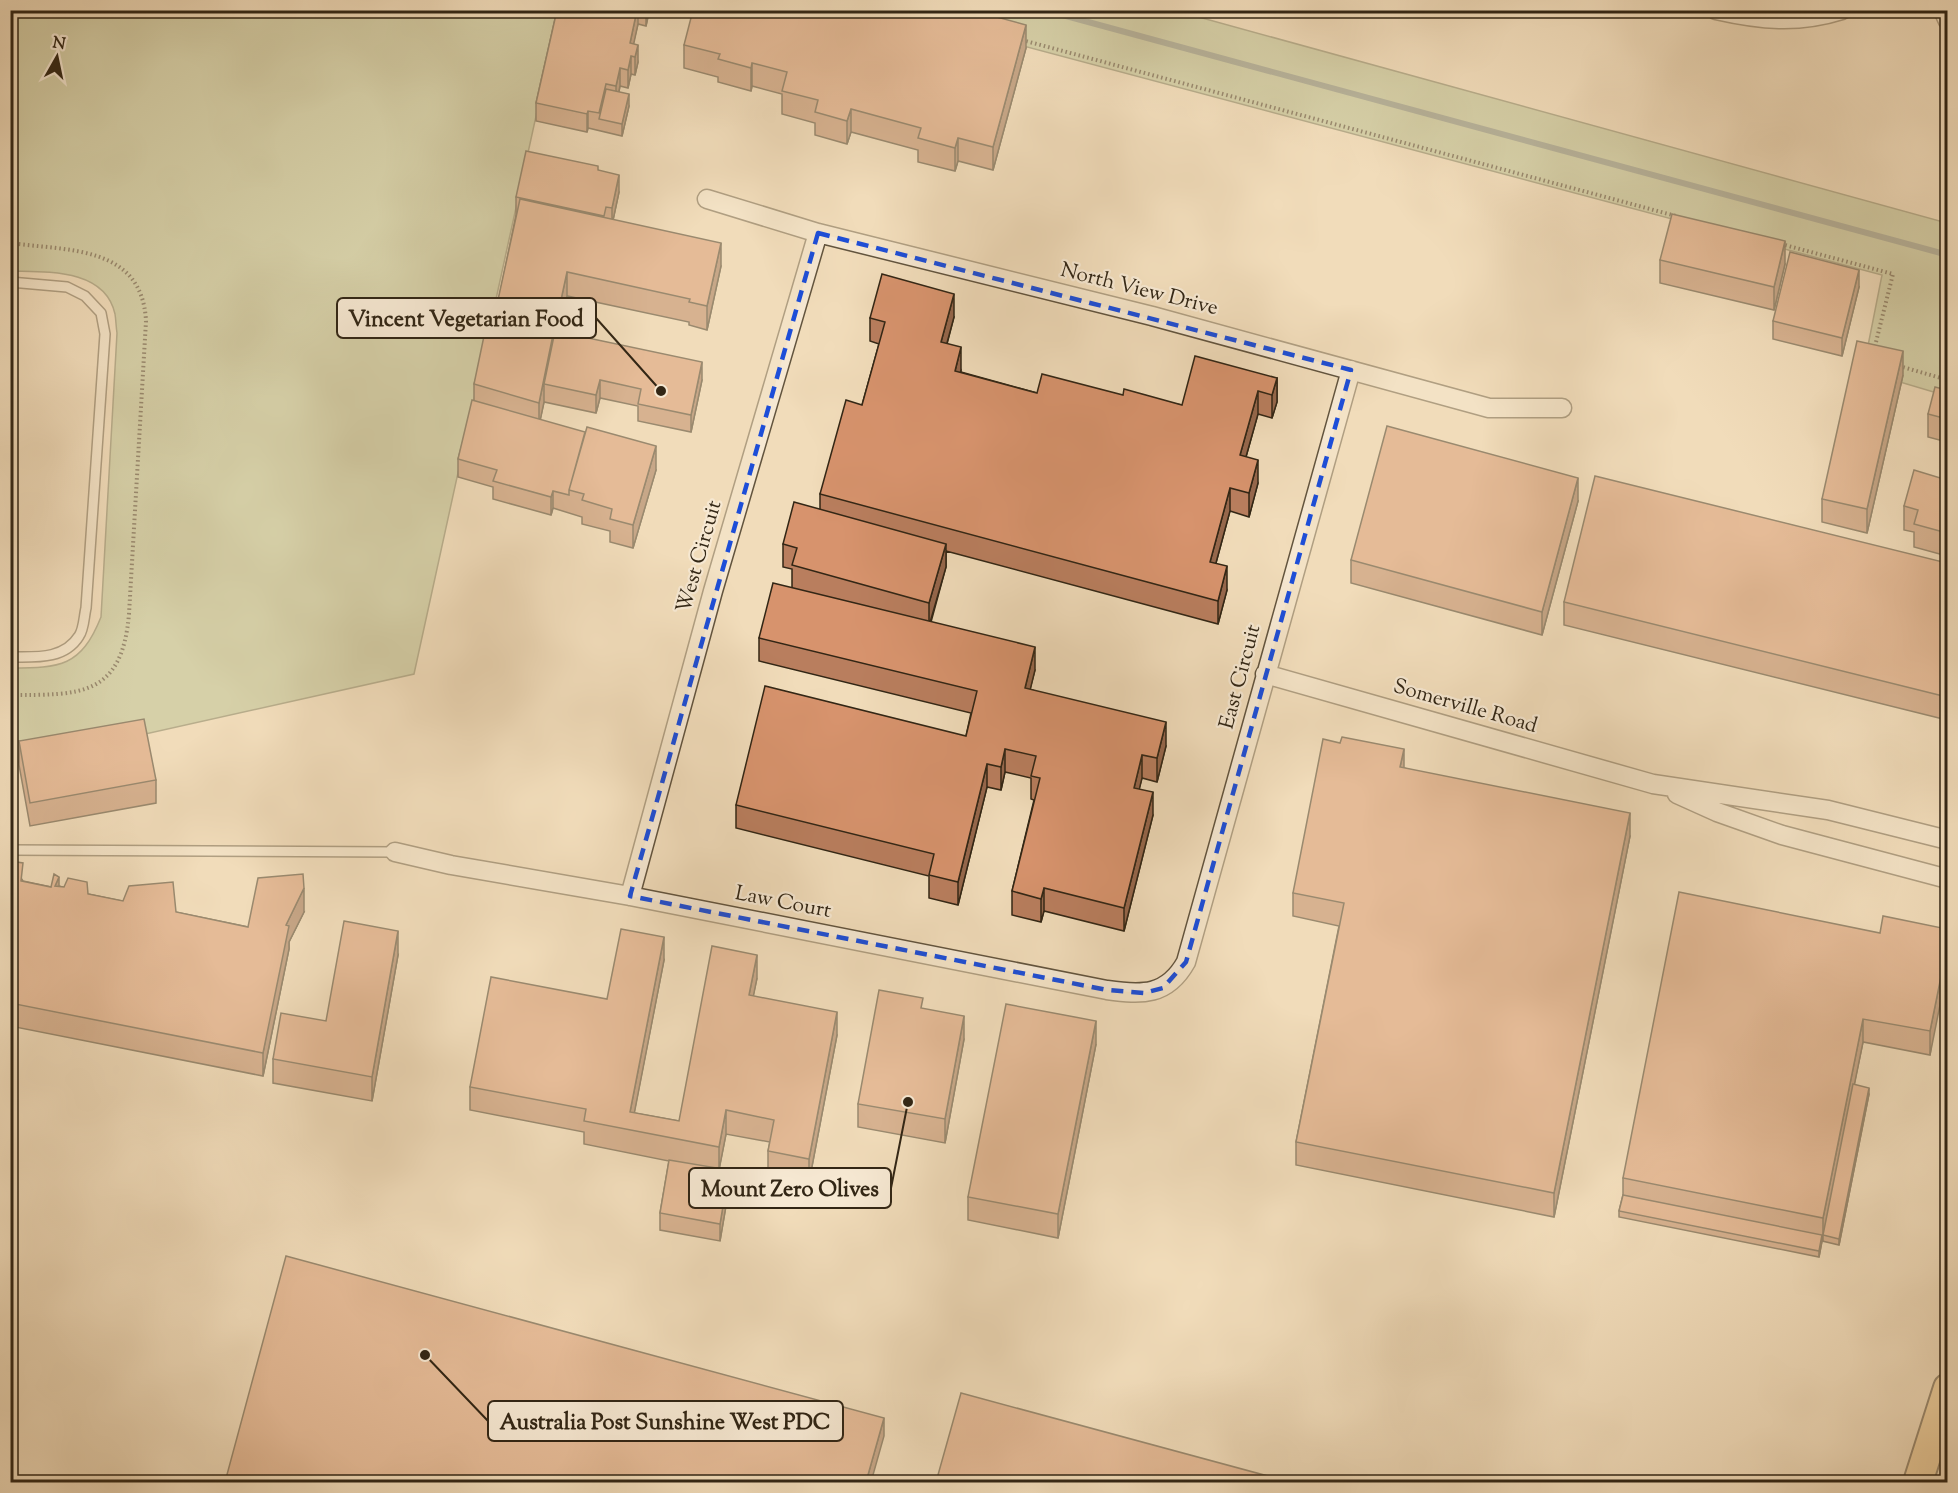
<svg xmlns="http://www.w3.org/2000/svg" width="1958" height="1493" font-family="'Sorts Mill Goudy',serif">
<rect width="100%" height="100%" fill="#f1dcba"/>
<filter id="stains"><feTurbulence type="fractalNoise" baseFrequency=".00333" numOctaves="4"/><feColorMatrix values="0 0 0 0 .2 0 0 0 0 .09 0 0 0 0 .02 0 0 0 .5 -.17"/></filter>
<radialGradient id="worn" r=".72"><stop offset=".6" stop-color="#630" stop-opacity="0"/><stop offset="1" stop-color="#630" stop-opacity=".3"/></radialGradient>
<!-- green -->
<path fill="#b6c192" stroke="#747454" stroke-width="1.5" d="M11,11H559L414,674L11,764V668C60,668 81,667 101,617L117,333C116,327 116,320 115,314C105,268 46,272 11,271Z
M892,11H1177L1947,223V396L1863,371L1882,275Z"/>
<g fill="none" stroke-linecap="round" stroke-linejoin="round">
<!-- stream -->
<path stroke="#717f74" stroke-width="6" d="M1044,10L1948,255"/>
<defs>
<path id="service" d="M10,282L67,287L85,296L101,313L105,334L86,608C84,616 84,629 79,636C64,660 35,657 10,657
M10,850L395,852"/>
<path id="minor" d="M1716,10C1760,20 1798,24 1842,10
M1943,10L1948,21
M707,199L818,233L1152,316L1489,408H1562
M1265,674L1653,784L1828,810L1948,840
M1677,794L1717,812L1782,835L1948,879
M395,852L451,865L630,896L1107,990C1142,995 1167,996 1186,962L1351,370
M630,896L713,591L818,233"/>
<path id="primary" d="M1918,1482L1948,1388"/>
</defs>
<!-- service casing -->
<use href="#service" stroke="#62543e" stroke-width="12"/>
<!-- minor casing -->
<use href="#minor" stroke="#62543e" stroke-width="21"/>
<!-- primary casing -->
<use href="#primary" stroke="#322615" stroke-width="32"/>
<!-- path -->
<path stroke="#322615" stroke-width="4" stroke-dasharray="1.5 3" stroke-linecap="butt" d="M1022,40L1676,216
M10,243C68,251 142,245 146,321L129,614C122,697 80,695 10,695
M1781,244L1893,274L1874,350
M1899,366L1948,380"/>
<!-- service -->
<use href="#service" stroke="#f6e8d2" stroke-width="9"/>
<!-- minor -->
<use href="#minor" stroke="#f6e8d2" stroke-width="18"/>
<!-- primary -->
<use href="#primary" stroke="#e8be7d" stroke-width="28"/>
</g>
<!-- wall -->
<path fill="#b97e5e" stroke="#322615" stroke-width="1.5" d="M557,10H654L653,14L649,13L646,26L638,24L633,44L638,62L635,75L631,74L628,88L620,86L619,92L629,106L622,136L588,128L587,132L536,121V103Z
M684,45L1026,48L993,170L958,161L955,171L918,162V150L851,132L847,144L815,135V123L782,114V94L752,86L751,91L718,82V77L684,68Z
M598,170L619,192L613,220L721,266L707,330L689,325V322L567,296L559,332L702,380L691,432L638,421V406L600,398L596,413L544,402L540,420L656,470L633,548L610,542V531L582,524V517L553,508L551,515L493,499V487L458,477V459L474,401V384L496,313L516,215V197Z
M1660,260L1785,264L1774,310L1660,283Z
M1859,287L1842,356L1773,339V321Z
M954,317L947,344L961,370V372L1037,393L1123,395L1182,405L1277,378V402L1272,418L1258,414L1246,457L1258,483L1249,517L1230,511L1216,563L1227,590L1218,624L946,551V567L931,622L1035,670L1030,689L1166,746L1157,782L1142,778L1139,789L1153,815L1124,931L1044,911L1041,922L1012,915V891L1034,800L1031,799V778L1005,772L1001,790L987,787L958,905L929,898V876L736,828V805L966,736L971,713L759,661V638L792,588V569L783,567V544L820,510V494L862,405L879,344L870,341V318Z
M1903,375L1867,533L1822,522V499Z
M1947,390V442L1928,437V414Z
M1947,480V556L1914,547V532L1904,530V506Z
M1578,501L1542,635L1351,583V560Z
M1947,563V720L1564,625V602Z
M19,741L156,780V803L30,826L19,765Z
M1404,768L1630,836L1554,1217L1296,1165V1142L1339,926L1293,916V893Z
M10,861L23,881L51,887L59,886L88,894L248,927L304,912L289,942V949L263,1076L10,1026Z
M1947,929L1930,1055L1863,1042L1854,1085L1869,1094L1839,1245L1822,1241L1819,1257L1619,1217V1211L1623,1195V1178L1880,933Z
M398,955L372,1101L273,1083V1059L326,1021Z
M664,960L634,1113L679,1121L757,978L753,996L837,1035L809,1182L768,1174V1151L770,1142L726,1134L719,1169L729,1188L720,1241L660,1230V1213L669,1161L584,1144V1132L470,1110V1087L607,999Z
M923,1009L964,1039L945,1143L858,1127V1104Z
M1096,1044L1058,1238L968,1220V1197Z"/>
<!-- shaded-wall -->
<path fill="#96674c" stroke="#322615" stroke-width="1.5" d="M637,10H638V24L630,61V43Z
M646,10H649L646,26Z
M1026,25V48L993,170V147Z
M638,45V62L635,75V57Z
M631,56V74L628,88V70Z
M752,63V86L751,91V68Z
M620,68V86L616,104V86Z
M629,94V106L622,136V124Z
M851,109V132L847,144V121Z
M588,111V128L587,132V114Z
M958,138V161L955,171V148Z
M619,175V192L612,225V208Z
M1785,241V264L1774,310V287Z
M721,243V266L707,330V306Z
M1859,270V287L1842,356V338Z
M567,272V296L556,346V323Z
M954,294V317L941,365V342Z
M555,325V349L544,384V402L539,426V403Z
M961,347V370L955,394V371Z
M1903,351V375L1867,533V509Z
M702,362V380L691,432V415Z
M1277,378V402L1272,418V395Z
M600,380V398L596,413V395Z
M1258,391V414L1240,478V455Z
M656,446V470L633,548V525Z
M1258,460V483L1249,517V493Z
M1578,478V501L1542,635V612Z
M1230,488V511L1210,585V562Z
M553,491V508L551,515V497Z
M946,544V567L929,626V603Z
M1227,566V590L1218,624V601Z
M1035,647V670L1025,711V688Z
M1166,722V746L1157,782V758Z
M1005,749V772L1001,790V767Z
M1404,749V773L1400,767Z
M1142,755V778L1134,811V788Z
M987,764V787L958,905V882Z
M1153,792V815L1124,931V908Z
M1630,813V836L1554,1217V1193Z
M59,877V901L55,886Z
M304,888V912L289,942V949L263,1076V1053L286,925Z
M1044,888V911L1041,922V899Z
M398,931V955L372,1101V1077Z
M664,937V960L631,1130L630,1112Z
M1947,947V970L1930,1055V1031Z
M757,955V978L749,1018V995Z
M837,1012V1035L809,1182V1159Z
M964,1016V1039L945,1143V1119Z
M1863,1019V1042L1824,1235H1823V1241V1218Z
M1096,1021V1044L1058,1238V1214Z
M1869,1088V1094L1839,1245V1239Z
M726,1110V1134L719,1170V1147Z
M729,1170V1188L720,1241V1224Z
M1822,1235V1241L1819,1257V1251Z
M884,1418V1436L871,1482H866Z"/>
<!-- building -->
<path fill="#d7936d" stroke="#322615" stroke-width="1.5" d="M557,10H637L630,43L638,45L635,57L631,56L628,70L620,68L616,86L606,84L599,113L588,111L587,114L536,103Z
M693,10H971L1026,25L993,147L958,138L955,148L918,138L921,128L851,109L847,121L815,112L818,100L782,91L787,72L752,63L751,68L718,59L720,54L684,45Z
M606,89L629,94L622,124L599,119Z
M526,151L598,166V170L619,175L612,208L606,207L604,216L516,197Z
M520,199L721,243L707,306L689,302L690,299L567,272L556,323L496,309Z
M1672,214L1785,241L1774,287L1660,260Z
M1790,252L1859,270L1842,338L1773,321Z
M882,274L954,294L941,342L961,347L955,371L1037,393L1042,374L1123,395L1124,389L1182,405L1195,356L1277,378L1272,395L1258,391L1240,455L1258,460L1249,493L1230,488L1210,562L1227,566L1218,601L820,494L846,400L862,405L885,322L870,318Z
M489,312L555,325L539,403L474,384Z
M555,331L702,362L691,415L638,404L641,389L600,380L596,395L544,384Z
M1857,341L1903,351L1867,509L1822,499Z
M1935,387L1947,390V419L1928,414Z
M472,400L585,432L569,490V495L553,491L551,497L493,481L497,470L458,459Z
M1387,426L1578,478L1542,612L1351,560Z
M587,427L656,446L633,525L610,519L612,509L582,500L584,494L569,490Z
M1914,470L1947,480V533L1914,524L1918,510L1904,506Z
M1595,476L1947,563V697L1564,602Z
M794,502L946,544L929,603L792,565L797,548L783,544Z
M773,583L1035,647L1025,688L1166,722L1157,758L1142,755L1134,788L1153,792L1124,908L1044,888L1041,899L1012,891L1040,778L1031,776L1036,756L1005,749L1001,767L987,764L958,882L929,875L934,854L736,805L765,686L966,736L977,691L759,638Z
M144,719L156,780L30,803L19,741Z
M1342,737L1404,749L1400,767L1630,813L1554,1193L1296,1142L1344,903L1293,893L1323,739L1340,743Z
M10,861L23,863L21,881L51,887L54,874L59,877L55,886L64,887L68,878L87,882L88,894L123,901L129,886L173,882L176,912L248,927L258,878L303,874L304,888L286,925L289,926L263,1053L10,1003Z
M1679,892L1880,933L1883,916L1947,929V947L1930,1031L1863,1019L1823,1218L1623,1178Z
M344,921L398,931L372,1077L273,1059L281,1013L326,1021Z
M621,929L664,937L630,1112L679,1121L712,946L757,955L749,995L837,1012L809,1159L768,1151L774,1120L726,1110L719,1147L584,1121L586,1109L470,1087L491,977L607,999Z
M879,990L923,998L921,1008L964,1016L945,1119L858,1104Z
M1006,1004L1096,1021L1058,1214L968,1197Z
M1853,1084L1869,1088L1839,1239L1823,1235Z
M669,1160L729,1170L720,1224L660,1213Z
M1623,1195L1822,1235L1819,1251L1619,1211Z
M286,1256L884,1418L866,1482H225Z
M961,1393L1290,1482H936Z"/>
<!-- marked area -->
<path d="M0 0H1958V1493H0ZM818,233L1351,370L1186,962L1163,988L1144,993L1107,990L630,896Z" fill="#f1dcba" fill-opacity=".55" fill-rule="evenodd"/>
<path fill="none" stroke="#1d4ed8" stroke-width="4.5" stroke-dasharray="12 8" stroke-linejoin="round" d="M818,233L1351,370L1186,962L1163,988L1144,993L1107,990L630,896Z"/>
<g text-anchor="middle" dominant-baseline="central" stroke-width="4.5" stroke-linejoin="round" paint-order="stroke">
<!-- street labels -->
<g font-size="21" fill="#322615" stroke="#f6e8d2">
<text transform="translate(1139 290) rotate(14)">North View Drive</text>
<text transform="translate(700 557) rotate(-74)">West Circuit</text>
<text transform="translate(1241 677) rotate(-75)">East Circuit</text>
<text transform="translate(1465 707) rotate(16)">Somerville Road</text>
<text transform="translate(783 903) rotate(11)">Law Court</text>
</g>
</g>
<!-- callouts -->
<path fill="none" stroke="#322615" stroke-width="2" d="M661 391L596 318M908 1102L891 1188M425 1355L488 1421"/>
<g fill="#322615" stroke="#f6e8d2" stroke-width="2">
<circle cx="661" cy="391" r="6"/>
<circle cx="908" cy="1102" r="6"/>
<circle cx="425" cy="1355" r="6"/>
</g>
<g fill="#f6e8d2" stroke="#322615" stroke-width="2">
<rect x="337" y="298" width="259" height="40" rx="6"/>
<rect x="689" y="1168" width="202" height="40" rx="6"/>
<rect x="488" y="1401" width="355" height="40" rx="6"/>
</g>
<g font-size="22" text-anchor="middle" font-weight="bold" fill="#322615">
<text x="466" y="326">Vincent Vegetarian Food</text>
<text x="790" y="1196">Mount Zero Olives</text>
<text x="665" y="1429">Australia Post Sunshine West PDC</text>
</g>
<!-- margin -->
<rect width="1958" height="1493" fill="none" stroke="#f1dcba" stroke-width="36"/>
<rect x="12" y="12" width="1934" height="1469" fill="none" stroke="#322615" stroke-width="3"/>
<rect x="18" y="18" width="1922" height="1457" fill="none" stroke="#322615" stroke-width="1.5"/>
<!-- north arrow -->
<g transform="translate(57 57) rotate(9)" stroke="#f6e8d2" stroke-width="4.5" paint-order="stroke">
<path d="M0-4.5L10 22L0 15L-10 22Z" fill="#322615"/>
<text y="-9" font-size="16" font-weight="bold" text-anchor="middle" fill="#322615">N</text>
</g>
<rect width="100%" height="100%" filter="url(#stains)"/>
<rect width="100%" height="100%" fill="url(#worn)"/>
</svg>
